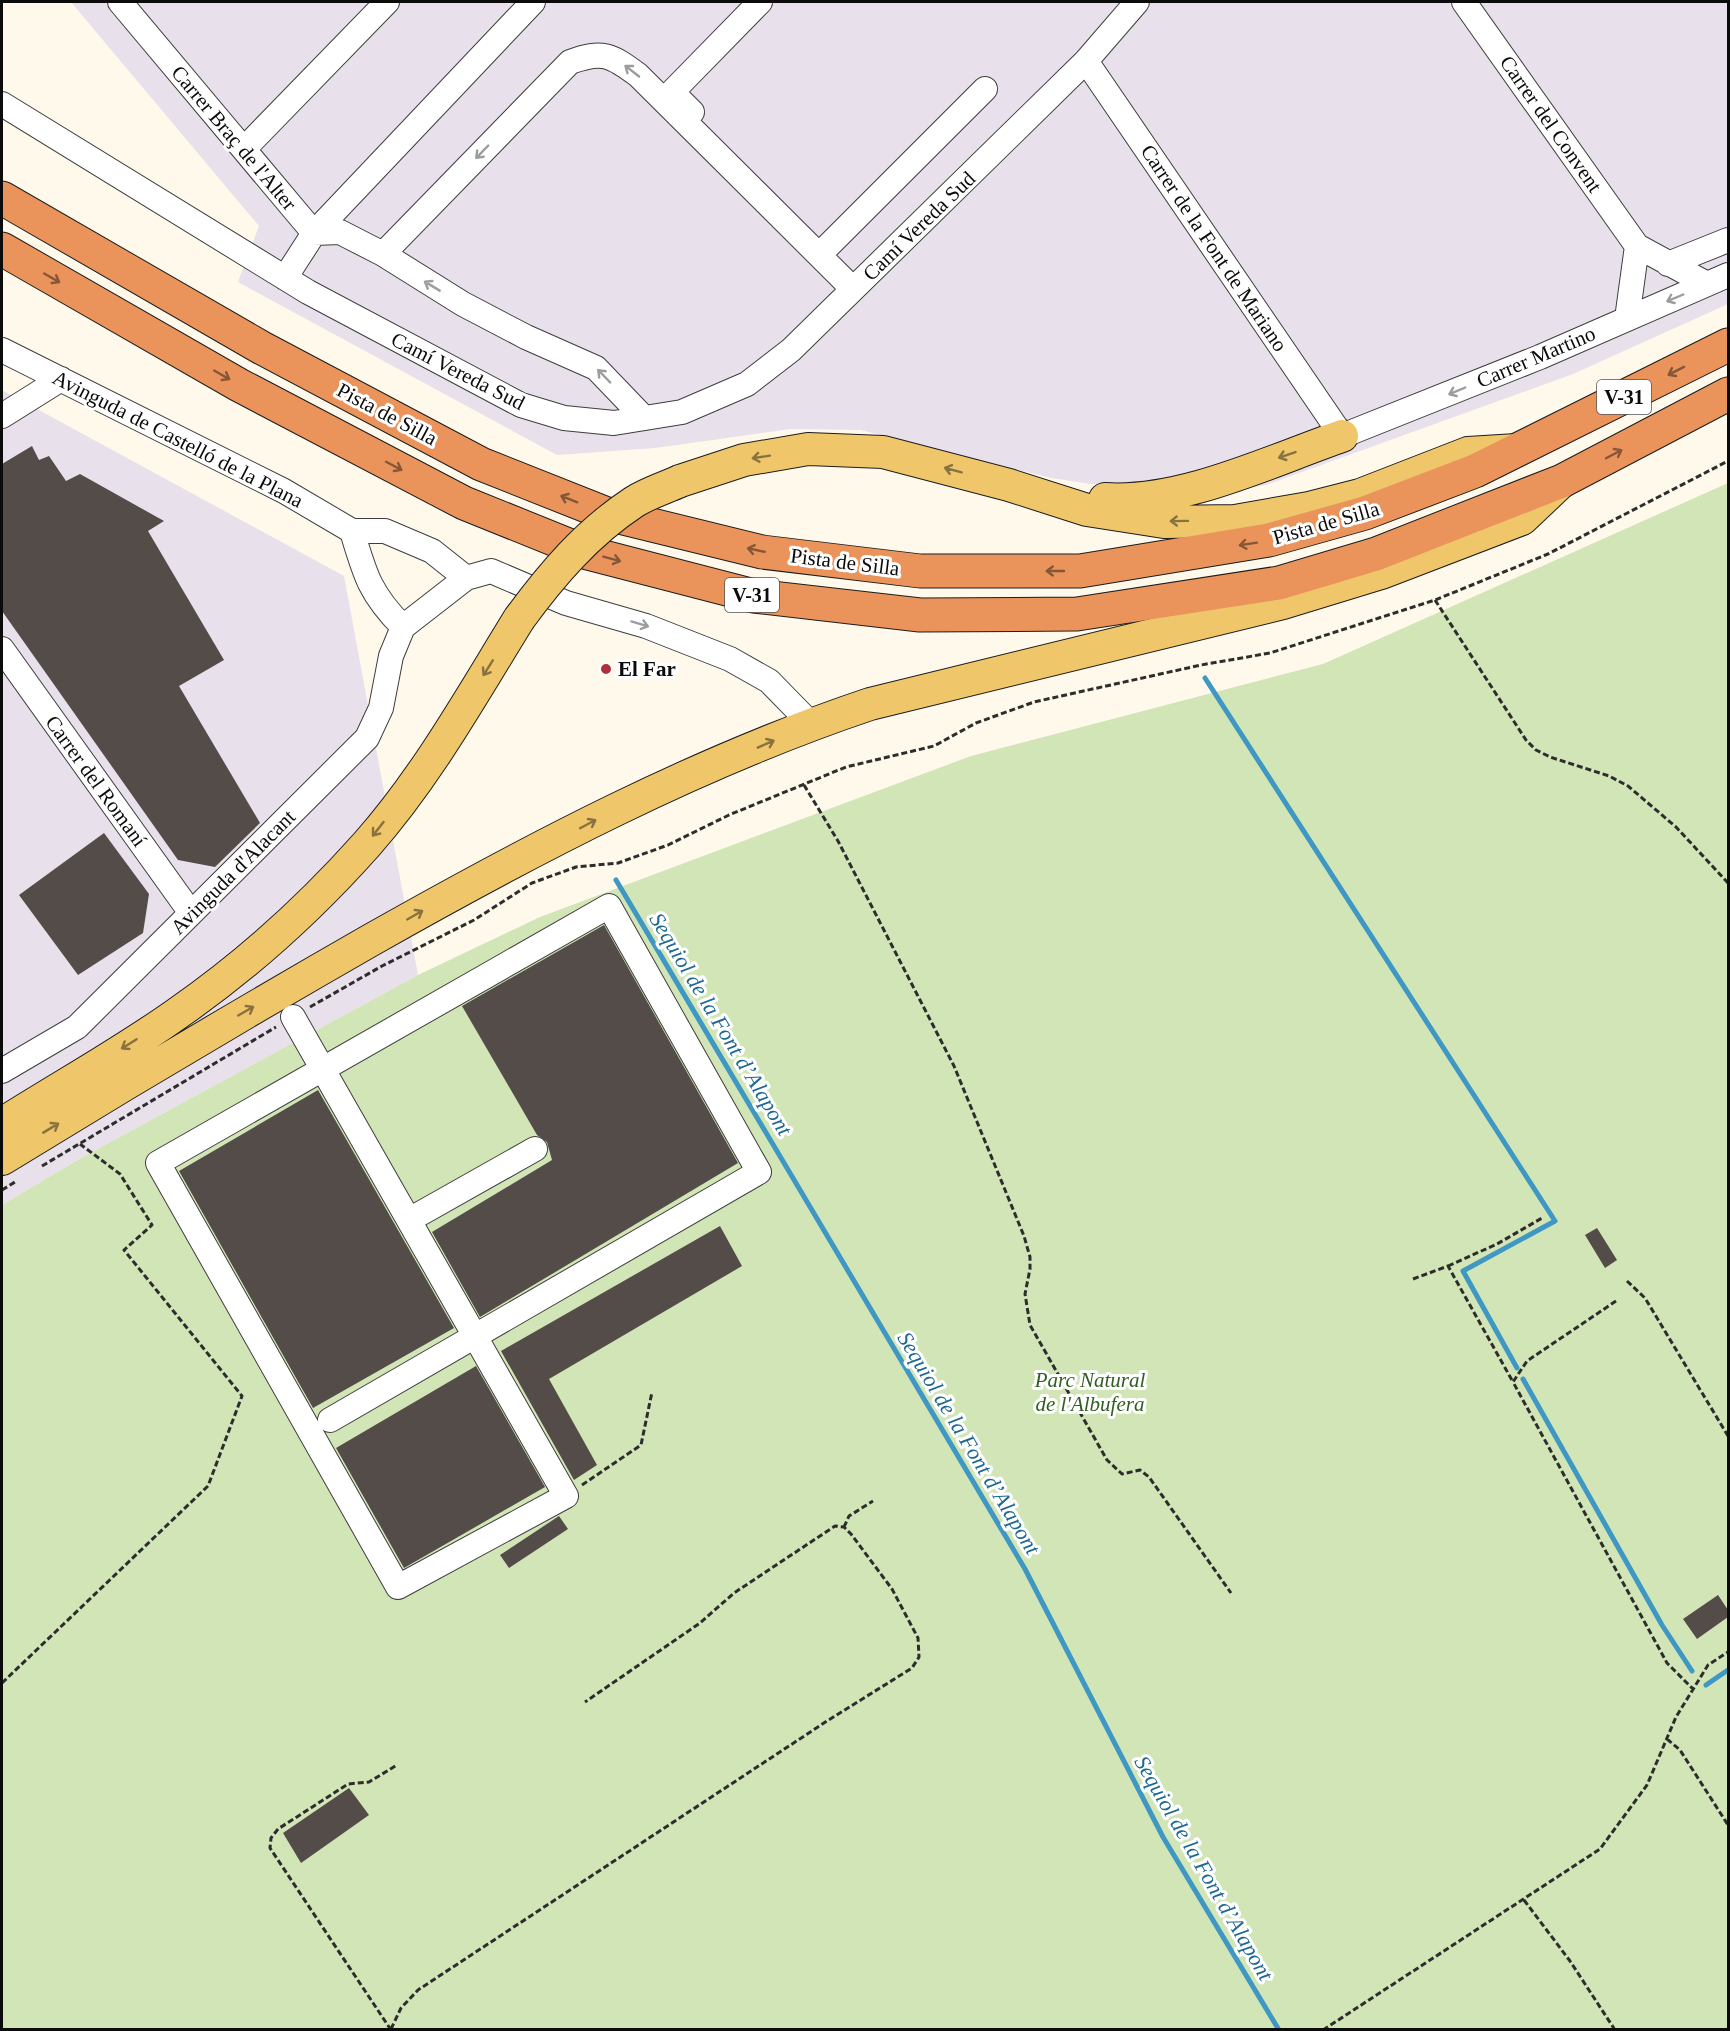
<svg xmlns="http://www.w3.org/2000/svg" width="1730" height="2031" font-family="Georgia,serif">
<rect width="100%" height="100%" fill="#fef9eb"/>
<!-- industrial -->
<path fill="#e8e0ea" d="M71,2H1728V304L1573,374L1266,485L1185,498L1051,478L861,430L791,429L655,448L557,455L238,282L259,226Z
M2,390L344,576L418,975L81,1158L2,1205Z"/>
<!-- green -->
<path fill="#d2e5b7" d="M1728,483V2029H2V1205L81,1158L418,975L540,917L971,756L1323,664Z"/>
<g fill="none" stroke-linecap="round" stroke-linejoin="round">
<!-- stream -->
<path stroke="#3f97c3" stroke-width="5" d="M1205,678L1555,1221L1463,1271L1517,1368
M616,880L1025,1569L1163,1837L1279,2030
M1523,1379L1662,1625L1692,1671
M1706,1685L1728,1670"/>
</g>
<!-- building -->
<path fill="#534c48" d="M32,446L39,460L49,456L66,481L80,474L164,521L148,531L224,660L179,686L260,823L215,867L178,860L2,611V464Z
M104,833L149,894L143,933L78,975L19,895Z
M604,925L738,1163L480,1317L432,1232L552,1160L547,1142L537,1135L462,1006Z
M318,1090L454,1328L313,1408L179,1171Z
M720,1226L742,1266L549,1379L597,1465L574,1480L501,1351Z
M1597,1228L1617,1260L1605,1268L1585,1235Z
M476,1366L545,1487L404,1568L336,1448Z
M559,1516L568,1529L509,1568L500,1555Z
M1718,1595L1728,1610V1617L1697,1639L1683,1619Z
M349,1788L369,1815L301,1863L283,1833Z"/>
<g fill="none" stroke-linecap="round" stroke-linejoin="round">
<defs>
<path id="minor" d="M120,2L314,233L285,278
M1464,2L1637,246
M1086,61L1342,436L1540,357L1728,275
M2,104L308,292L521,405L564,418L614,423L682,412L747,384L791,350L1086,61L1137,2
M692,112L672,92L760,2
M244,149L387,2
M314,233L340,232L383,254L463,304L526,337L596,368L644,418
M314,233L533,2
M828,246L985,89
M383,254L570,62C603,50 611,55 638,75L853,289
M1668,264L1728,240
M1627,319L1637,246L1707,284
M2,350L284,491L352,531
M2,416L61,379
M466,578L432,551L385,531H352C365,575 370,594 403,627L466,578L491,571L566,603L646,626L730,659L769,681L811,724
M2,649L191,913
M293,1017C384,1177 475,1336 566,1496L398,1587L158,1163L609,906L759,1172L330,1420
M2,1071L77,1027L367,738L381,708L391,656L403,627
M409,1220L535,1149"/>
<path id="major" d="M680,481L744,460L808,449L883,452L1009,485L1087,510L1164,522L1235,521L1309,508L1360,495L1468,453L1517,450
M1105,499C1182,504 1270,461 1342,436
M2,1124C60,1087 122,1053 178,1013C247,965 311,907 367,844C427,776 472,695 519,619
M2,1159C124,1084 247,1011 371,940C530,850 697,762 870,704L1283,603L1381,573L1522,519L1561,482"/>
<path id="highway" d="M2,198L262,348L481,464L607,514L762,552L920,571H1080L1269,540L1365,513L1475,471L1728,345
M2,249L239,385L464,503L588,553L754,596L920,615L1077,614L1279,583L1376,554L1562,481L1728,394"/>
</defs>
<!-- minor casing -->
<use href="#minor" stroke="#3e3e3e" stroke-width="26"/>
<!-- major casing -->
<use href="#major" stroke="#1c1c1c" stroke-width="34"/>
<!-- highway casing -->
<use href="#highway" stroke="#1c1c1c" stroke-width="35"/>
<!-- path -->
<path stroke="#2d2d2d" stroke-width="3" stroke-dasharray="6 3" stroke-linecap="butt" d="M1435,600L1526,740L1536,750L1550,757L1609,776L1628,786L1676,827L1728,883
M804,785L838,841L954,1066L1024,1236L1030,1257V1269L1025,1294L1030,1325L1107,1460L1122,1474L1140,1470L1149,1477L1231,1593
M310,1007L382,966L474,920L532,883L576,867L618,863L668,845L729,815L846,767L934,746L976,723L1034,702L1201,665L1270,653L1435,600L1548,554L1728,461
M42,1166L276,1027
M2,1190L15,1182
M1448,1266L1497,1244L1542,1218
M1413,1279L1448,1266L1513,1382
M1627,1281L1645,1298L1728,1436
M1616,1301L1527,1361L1513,1382L1667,1663L1693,1689
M582,1485L641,1445L652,1392
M844,1527L849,1516L873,1501
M2,1683L208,1486L242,1396L124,1250L152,1225L120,1174L80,1144
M1667,1739L1680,1750L1728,1825
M1524,1900L1570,1961L1615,2030
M391,2029L401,2008L418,1990L827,1721L912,1668L919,1657L918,1638L892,1589L851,1534L844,1527L835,1526L734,1593L700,1623L585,1702
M391,2030L270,1848L271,1838L278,1829L348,1784L369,1782L397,1765
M1323,2030L1600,1849L1647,1785L1676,1717L1708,1665L1728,1652"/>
<!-- minor -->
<use href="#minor" stroke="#fff" stroke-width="24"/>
<!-- major -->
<use href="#major" stroke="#efc66a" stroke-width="32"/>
<!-- highway -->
<use href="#highway" stroke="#ea945c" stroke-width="33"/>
<defs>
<path id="major-bridge" d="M519,619C552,574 587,533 634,502C648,493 665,488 680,481"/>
</defs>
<!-- major-bridge casing -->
<use href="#major-bridge" stroke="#1c1c1c" stroke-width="34" stroke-linecap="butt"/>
<!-- major-bridge -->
<use href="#major-bridge" stroke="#efc66a" stroke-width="32"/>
</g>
<!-- one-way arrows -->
<defs><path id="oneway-shaft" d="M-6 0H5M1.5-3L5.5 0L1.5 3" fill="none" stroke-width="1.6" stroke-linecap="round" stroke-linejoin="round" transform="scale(1.5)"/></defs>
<g stroke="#9d9d9d">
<use href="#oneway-shaft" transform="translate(632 71) rotate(-142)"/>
<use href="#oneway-shaft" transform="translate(482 152) rotate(134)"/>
<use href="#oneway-shaft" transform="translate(432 286) rotate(-149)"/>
<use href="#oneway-shaft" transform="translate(1675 298) rotate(157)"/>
<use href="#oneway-shaft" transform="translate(604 376) rotate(-134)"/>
<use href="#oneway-shaft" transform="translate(1457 391) rotate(157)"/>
<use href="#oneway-shaft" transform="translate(640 624) rotate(17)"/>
</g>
<g stroke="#865638">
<use href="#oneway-shaft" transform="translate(52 278) rotate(30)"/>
<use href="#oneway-shaft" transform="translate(1676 371) rotate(153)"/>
<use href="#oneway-shaft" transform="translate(222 375) rotate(30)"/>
<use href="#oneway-shaft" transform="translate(1614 454) rotate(-28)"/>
<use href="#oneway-shaft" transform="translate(394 466) rotate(28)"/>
<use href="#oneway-shaft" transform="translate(569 499) rotate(-158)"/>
<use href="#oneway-shaft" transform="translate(1248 544) rotate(171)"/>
<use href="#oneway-shaft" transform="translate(756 550) rotate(-168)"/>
<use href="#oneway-shaft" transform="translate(612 559) rotate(15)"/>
<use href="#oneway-shaft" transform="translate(1055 571) rotate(180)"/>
</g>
<g stroke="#88723f">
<use href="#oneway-shaft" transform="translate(1287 455) rotate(161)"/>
<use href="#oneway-shaft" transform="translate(761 457) rotate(171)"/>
<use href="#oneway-shaft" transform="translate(953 470) rotate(-165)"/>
<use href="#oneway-shaft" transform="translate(1179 521) rotate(179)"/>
<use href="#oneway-shaft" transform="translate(488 668) rotate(122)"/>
<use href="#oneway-shaft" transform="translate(766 744) rotate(-24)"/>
<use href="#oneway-shaft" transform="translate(588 824) rotate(-28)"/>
<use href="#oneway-shaft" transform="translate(378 829) rotate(128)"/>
<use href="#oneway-shaft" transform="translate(415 915) rotate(-30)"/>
<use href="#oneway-shaft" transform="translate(246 1011) rotate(-30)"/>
<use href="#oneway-shaft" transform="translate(129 1044) rotate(148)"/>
<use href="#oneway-shaft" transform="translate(51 1128) rotate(-31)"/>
</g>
<!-- markers -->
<circle fill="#b12e3d" stroke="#fff" stroke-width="2" cx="606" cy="669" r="6"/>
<g text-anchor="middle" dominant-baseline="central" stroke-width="6" stroke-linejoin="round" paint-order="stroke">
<!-- shield labels -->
<g fill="#fff" stroke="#545454" stroke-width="1.5">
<rect x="1597" y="380" width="54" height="34" rx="4.5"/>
<rect x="725" y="578" width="54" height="34" rx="4.5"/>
</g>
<g font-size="20" font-weight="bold" fill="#0b0b0b">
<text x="1624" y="397">V-31</text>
<text x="752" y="595">V-31</text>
</g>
<!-- street labels -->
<g font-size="21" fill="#0b0b0b" stroke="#fff">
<text transform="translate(1551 124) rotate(55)">Carrer del Convent</text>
<text transform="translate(234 138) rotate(50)">Carrer Braç de l'Alter</text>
<text transform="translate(919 226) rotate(-44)">Camí Vereda Sud</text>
<text transform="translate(1214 248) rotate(56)">Carrer de la Font de Mariano</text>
<text transform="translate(1536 357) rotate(-23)">Carrer Martino</text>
<text transform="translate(458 371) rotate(27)">Camí Vereda Sud</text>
<text transform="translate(387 414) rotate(28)">Pista de Silla</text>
<text transform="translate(178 439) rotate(27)">Avinguda de Castelló de la Plana</text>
<text transform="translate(1326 523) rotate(-16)">Pista de Silla</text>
<text transform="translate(845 562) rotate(7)">Pista de Silla</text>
<text transform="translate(96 781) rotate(54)">Carrer del Romaní</text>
<text transform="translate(233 872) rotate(-45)">Avinguda d'Alacant</text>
</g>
<!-- poi labels -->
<g font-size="21" font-weight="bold" fill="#0b0b0b" stroke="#fff" text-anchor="start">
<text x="618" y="669">El Far</text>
</g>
<!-- park labels -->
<g font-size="21" font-style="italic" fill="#315e21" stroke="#fff">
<text x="1090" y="1380">Parc Natural<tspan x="1090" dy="24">de l'Albufera</tspan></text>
</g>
<!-- water labels -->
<g font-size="22" font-style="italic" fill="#1e6893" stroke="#fff">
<text transform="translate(721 1024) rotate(59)">Sequiol de la Font d’Alapont</text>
<text transform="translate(969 1443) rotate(59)">Sequiol de la Font d’Alapont</text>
<text transform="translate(1204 1868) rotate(60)">Sequiol de la Font d’Alapont</text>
</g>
</g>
<!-- border -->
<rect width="1730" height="2031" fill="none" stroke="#0b0b0b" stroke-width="6"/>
</svg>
